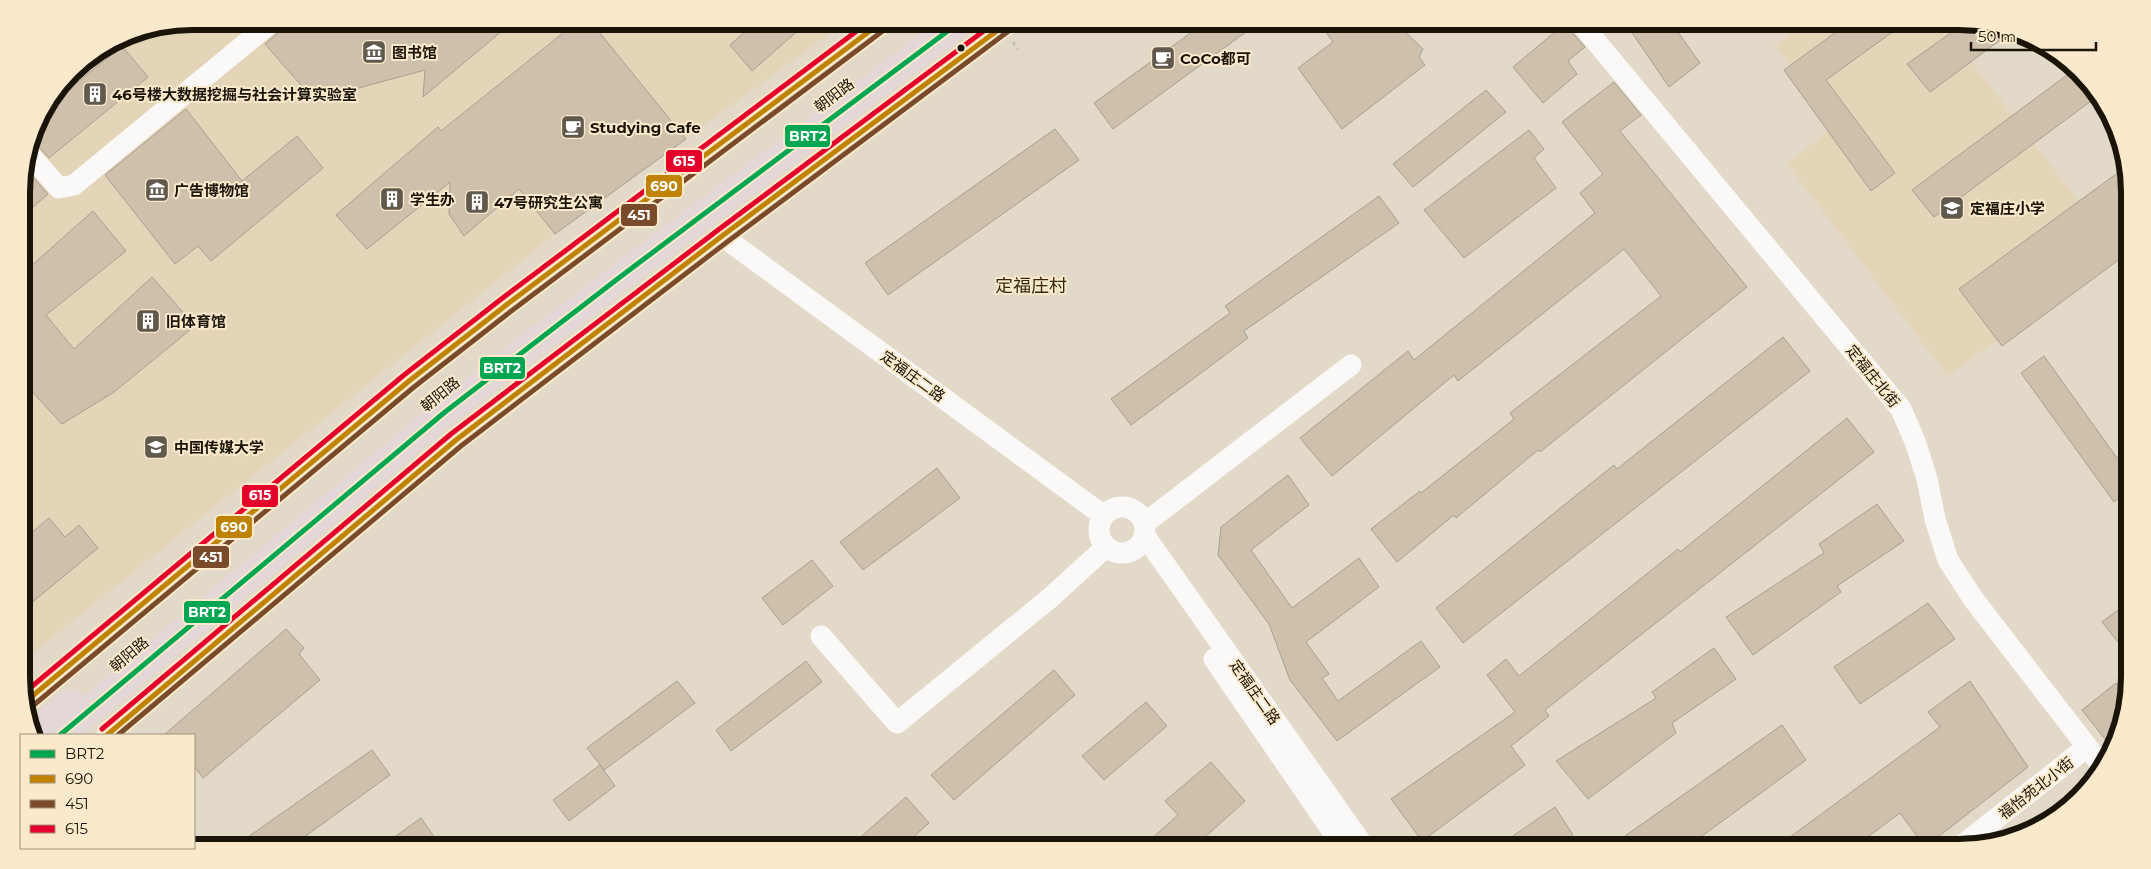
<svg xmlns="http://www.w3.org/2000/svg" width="2151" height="869" font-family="Montserrat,'Noto Sans SC',sans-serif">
<rect width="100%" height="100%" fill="#e2d9c8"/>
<!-- built -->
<path fill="#e4d4b8" d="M192,21H847L555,234L24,660L22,180L39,116L79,64L127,34Z
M1807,21H1940L2118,252L1948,376L1787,164L1834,126L1775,45Z"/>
<!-- building -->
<path fill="#cfc0ab" stroke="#a79f93" d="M285,21H514L423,97L425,70L314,100L265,44L281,30Z
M578,21H590L686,139L555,234L519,189L464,236L449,214L450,182L367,249L336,215L438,127L441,131Z
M757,21H809L752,71L730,45Z
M1207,21H1261L1113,129L1094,103Z
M1318,21H1394L1423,49L1419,57L1425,65L1342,129L1298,68L1333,42Z
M1624,21H1670L1700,63L1669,87Z
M1851,21H1887L1894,31L1826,80L1895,173L1871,191L1784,70Z
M1567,22L1569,29L1585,47L1568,61L1577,74L1543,103L1513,67Z
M1966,22L2014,30L1930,92L1907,64Z
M122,46L148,77L49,158L38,146L32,142L39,116L43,110Z
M2075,69L2094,88L2098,96L1934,217L1912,190Z
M1614,82L1641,115L1620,131L1747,287L1540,452L1538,450L1456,518L1454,515L1397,562L1371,529L1420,491L1421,493L1514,419L1510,413L1661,296L1624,249L1458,381L1454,375L1332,476L1300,438L1408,351L1414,360L1595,213L1580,193L1603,174L1562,122Z
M1486,90L1506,112L1413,187L1393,164Z
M186,109L242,181L297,136L323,168L211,261L198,246L175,264L105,175Z
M1055,129L1079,160L888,295L865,263Z
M1529,130L1544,149L1534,158L1556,188L1464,258L1424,210Z
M2127,166L2128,253L2002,346L1959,289Z
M25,168L48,194L22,217V180Z
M1379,196L1399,223L1244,331L1248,338L1131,425L1111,399L1230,313L1225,306Z
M93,211L126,251L46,315L74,349L152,277L195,326L114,392L62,424L23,382L22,274Z
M1783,337L1810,371L1463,643L1436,608L1614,465L1617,469Z
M2044,356L2117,458L2129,450V491L2114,502L2021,373Z
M1847,418L1874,452L1545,710L1549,716L1511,746L1525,765L1422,841L1391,799L1515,712L1487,675L1506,659L1519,676L1678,549L1680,552Z
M937,468L960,498L863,570L840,542Z
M1288,475L1309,505L1251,550L1292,608L1359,558L1379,587L1306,642L1329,674L1322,678L1338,701L1421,641L1440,667L1337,741L1290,680L1269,624L1218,555L1221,527Z
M1877,504L1904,541L1837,586L1841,592L1753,655L1726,617L1824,553L1819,544Z
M49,518L65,537L79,525L98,548L24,609V539Z
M812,560L833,586L783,625L762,598Z
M2130,601V657L2102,622Z
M1928,603L1955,639L1860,704L1834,667Z
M286,629L304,648L299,654L320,680L203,778L194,766V735H164Z
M1714,648L1736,679L1672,723L1676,733L1588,799L1556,761L1656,698L1652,692Z
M806,661L822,682L731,751L716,730Z
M1054,670L1075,695L954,800L931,775Z
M677,681L695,703L604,770L587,748Z
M1970,681L2028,767L1925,847L1900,813L1854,847H1796L1790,837L1940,727L1928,712Z
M2116,683L2127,696L2121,732L2112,748L2082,710Z
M1146,702L1167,726L1104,780L1082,756Z
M1782,725L1806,760L1687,847H1633L1625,836Z
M372,750L390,775L289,848H251L245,839Z
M1211,762L1245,801L1193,848H1141L1178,815L1165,801Z
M600,765L615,786L569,821L553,800Z
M906,797L929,823L901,848H848Z
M1555,807L1573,835L1556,847H1497Z
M421,818L442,848H379Z"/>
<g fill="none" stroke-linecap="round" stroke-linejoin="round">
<!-- path -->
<path stroke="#c3bfb9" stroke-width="3" stroke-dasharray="4 4" stroke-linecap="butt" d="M1013,42L1018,50"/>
<!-- minor -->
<path stroke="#fbf9f7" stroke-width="21" d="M1579,21L1901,409L1916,444L1927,479L1935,519L1948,560L1974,600L2102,766
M29,154L59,188L74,185L273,21
M722,236L1104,516
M1099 530a23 23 0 1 1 46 0a23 23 0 1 1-46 0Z
M1145,523L1351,365
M1145,536L1365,848
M821,636L897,723L1050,598L1106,547
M1214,659L1344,848
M24,703L409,381L505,306L883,21
M107,735L456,440L722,236L1010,21
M1960,847L2087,747"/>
<!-- highway -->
<path stroke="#e3d7d7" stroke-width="28" d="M35,733L71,703
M60,735L445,412L620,277L961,21"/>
<defs>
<path id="bus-1" d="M60,735L445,412L620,277L961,21"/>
<path id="bus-2" d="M24,703L409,381L505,306L883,21
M107,735L456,440L722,236L1010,21"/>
<path id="bus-3" d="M29,709L414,387L510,312L888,27
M118,735L461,446L727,242L1014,27"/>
<path id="bus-4" d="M24,693L404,375L500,300L870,21
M102,729L451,434L718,230L997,21"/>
</defs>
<!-- bus-1 casing -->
<use href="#bus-1" stroke="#fae9cb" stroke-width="9"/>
<!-- bus-2 casing -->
<use href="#bus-2" stroke="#fae9cb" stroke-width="9"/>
<!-- bus-3 casing -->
<use href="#bus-3" stroke="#fae9cb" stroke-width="9"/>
<!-- bus-4 casing -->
<use href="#bus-4" stroke="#fae9cb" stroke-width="9"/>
<!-- bus-1 -->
<use href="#bus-1" stroke="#00a651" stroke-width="5"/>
<!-- bus-2 -->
<use href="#bus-2" stroke="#c08202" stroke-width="5"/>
<!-- bus-3 -->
<use href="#bus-3" stroke="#7a4b2a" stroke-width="5"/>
<!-- bus-4 -->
<use href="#bus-4" stroke="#e4002b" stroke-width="5"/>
</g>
<!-- icons -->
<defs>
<symbol id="museum-square" viewBox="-11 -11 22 22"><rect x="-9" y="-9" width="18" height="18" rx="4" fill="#60594c" stroke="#fae9cb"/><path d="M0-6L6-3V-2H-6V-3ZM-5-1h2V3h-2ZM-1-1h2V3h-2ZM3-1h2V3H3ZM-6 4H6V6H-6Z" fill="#fff"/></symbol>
<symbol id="cafe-square" viewBox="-11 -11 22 22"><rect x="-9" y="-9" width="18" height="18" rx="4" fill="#60594c" stroke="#fae9cb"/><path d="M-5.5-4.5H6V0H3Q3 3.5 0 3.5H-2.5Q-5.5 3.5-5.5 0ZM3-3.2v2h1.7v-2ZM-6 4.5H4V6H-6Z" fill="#fff"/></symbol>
<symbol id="building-square" viewBox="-11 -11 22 22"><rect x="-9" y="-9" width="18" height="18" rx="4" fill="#60594c" stroke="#fae9cb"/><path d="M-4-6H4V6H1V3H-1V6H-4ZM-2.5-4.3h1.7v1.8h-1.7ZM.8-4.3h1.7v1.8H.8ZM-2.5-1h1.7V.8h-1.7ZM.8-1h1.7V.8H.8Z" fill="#fff"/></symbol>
<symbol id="school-square" viewBox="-11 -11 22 22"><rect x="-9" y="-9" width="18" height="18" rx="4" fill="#60594c" stroke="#fae9cb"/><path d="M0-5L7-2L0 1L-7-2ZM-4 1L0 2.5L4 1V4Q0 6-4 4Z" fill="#fff"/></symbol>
<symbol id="university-square" viewBox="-11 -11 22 22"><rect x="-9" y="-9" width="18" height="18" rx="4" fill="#60594c" stroke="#fae9cb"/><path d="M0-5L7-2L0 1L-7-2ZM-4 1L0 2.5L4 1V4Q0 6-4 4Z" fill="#fff"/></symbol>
</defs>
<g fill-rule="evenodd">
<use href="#museum-square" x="360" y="38" width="28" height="28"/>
<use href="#cafe-square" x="1149" y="44" width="28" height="28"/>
<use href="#building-square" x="81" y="80" width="28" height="28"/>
<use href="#cafe-square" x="559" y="113" width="28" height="28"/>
<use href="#museum-square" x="143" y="176" width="28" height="28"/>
<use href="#building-square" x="378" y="185" width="28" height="28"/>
<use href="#building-square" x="463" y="188" width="28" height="28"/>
<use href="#school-square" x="1938" y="194" width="28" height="28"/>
<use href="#building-square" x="134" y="307" width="28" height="28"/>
<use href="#university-square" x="142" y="433" width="28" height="28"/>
</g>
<!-- markers -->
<circle fill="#1a1409" stroke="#fae9cb" stroke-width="2" cx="961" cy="48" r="4.5"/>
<g text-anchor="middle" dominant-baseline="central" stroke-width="4" stroke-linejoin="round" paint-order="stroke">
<!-- poi labels -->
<g font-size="15" font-weight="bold" fill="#1a1409" stroke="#fae9cb" text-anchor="start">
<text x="392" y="52">图书馆</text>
<text x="1180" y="58">CoCo都可</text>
<text x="112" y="94">46号楼大数据挖掘与社会计算实验室</text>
<text x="590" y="127">Studying Cafe</text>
<text x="174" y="190">广告博物馆</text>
<text x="410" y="199">学生办</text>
<text x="494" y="202">47号研究生公寓</text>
<text x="1970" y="208">定福庄小学</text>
<text x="166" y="321">旧体育馆</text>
<text x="174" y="447">中国传媒大学</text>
</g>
<!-- street labels -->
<g font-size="15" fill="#1a1409" stroke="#fae9cb">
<text transform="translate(834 95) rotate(-37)">朝阳路</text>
<text transform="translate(913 376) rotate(36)">定福庄二路</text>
<text transform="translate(1873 376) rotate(51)">定福庄北街</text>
<text transform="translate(440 394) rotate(-39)">朝阳路</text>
<text transform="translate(129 654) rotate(-40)">朝阳路</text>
<text transform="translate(1255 692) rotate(55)">定福庄二路</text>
<text transform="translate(2036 788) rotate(-38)">福怡苑北小街</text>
</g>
<!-- quarter labels -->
<g font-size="18" fill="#34280e" stroke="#fae9cb">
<text x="1031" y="286">定福庄村</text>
</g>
</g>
<!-- crop -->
<path d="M0 0H2151V869H0ZM192 30H1959A162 162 0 0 1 2121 192V677A162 162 0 0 1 1959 839H192A162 162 0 0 1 30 677V192A162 162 0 0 1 192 30Z" fill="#fae9cb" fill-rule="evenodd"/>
<path fill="none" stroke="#1a1409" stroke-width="6" d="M192 30H1959A162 162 0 0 1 2121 192V677A162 162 0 0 1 1959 839H192A162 162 0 0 1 30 677V192A162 162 0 0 1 192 30Z"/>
<g stroke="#fae9cb" stroke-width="2">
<rect x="784" y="124" width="47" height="24" rx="5" fill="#00a651"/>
<rect x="665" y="149" width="38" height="24" rx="5" fill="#e4002b"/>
<rect x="645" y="174" width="38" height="24" rx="5" fill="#c08202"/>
<rect x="620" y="203" width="38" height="24" rx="5" fill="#7a4b2a"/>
<rect x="479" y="356" width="47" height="24" rx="5" fill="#00a651"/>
<rect x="241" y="484" width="38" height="24" rx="5" fill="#e4002b"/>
<rect x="215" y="515" width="38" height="24" rx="5" fill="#c08202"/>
<rect x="192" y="545" width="38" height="24" rx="5" fill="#7a4b2a"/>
<rect x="183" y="600" width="48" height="24" rx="5" fill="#00a651"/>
</g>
<g font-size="14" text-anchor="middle" font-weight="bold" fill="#fff">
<text x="808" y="141">BRT2</text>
<text x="684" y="166">615</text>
<text x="664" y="191">690</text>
<text x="639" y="220">451</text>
<text x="502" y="373">BRT2</text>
<text x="260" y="500">615</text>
<text x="234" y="532">690</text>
<text x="211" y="562">451</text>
<text x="207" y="617">BRT2</text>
</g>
<!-- legend -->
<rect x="20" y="734" width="175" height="115" fill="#fae9cb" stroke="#a0947d"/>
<rect x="30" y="750" width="25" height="8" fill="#00a651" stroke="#a0947d"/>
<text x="65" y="759" font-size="15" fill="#1a1409">BRT2</text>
<rect x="30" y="775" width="25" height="8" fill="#c08202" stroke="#a0947d"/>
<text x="65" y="784" font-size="15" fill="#1a1409">690</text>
<rect x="30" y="800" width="25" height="8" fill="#7a4b2a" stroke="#a0947d"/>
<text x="65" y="809" font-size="15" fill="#1a1409">451</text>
<rect x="30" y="825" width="25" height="8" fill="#e4002b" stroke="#a0947d"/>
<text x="65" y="834" font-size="15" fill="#1a1409">615</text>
<!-- scale -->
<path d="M1971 42v8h125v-8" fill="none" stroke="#1a1409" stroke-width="2.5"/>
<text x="1978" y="42" font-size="15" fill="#1a1409" stroke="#fae9cb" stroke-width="4" paint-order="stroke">50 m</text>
</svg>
